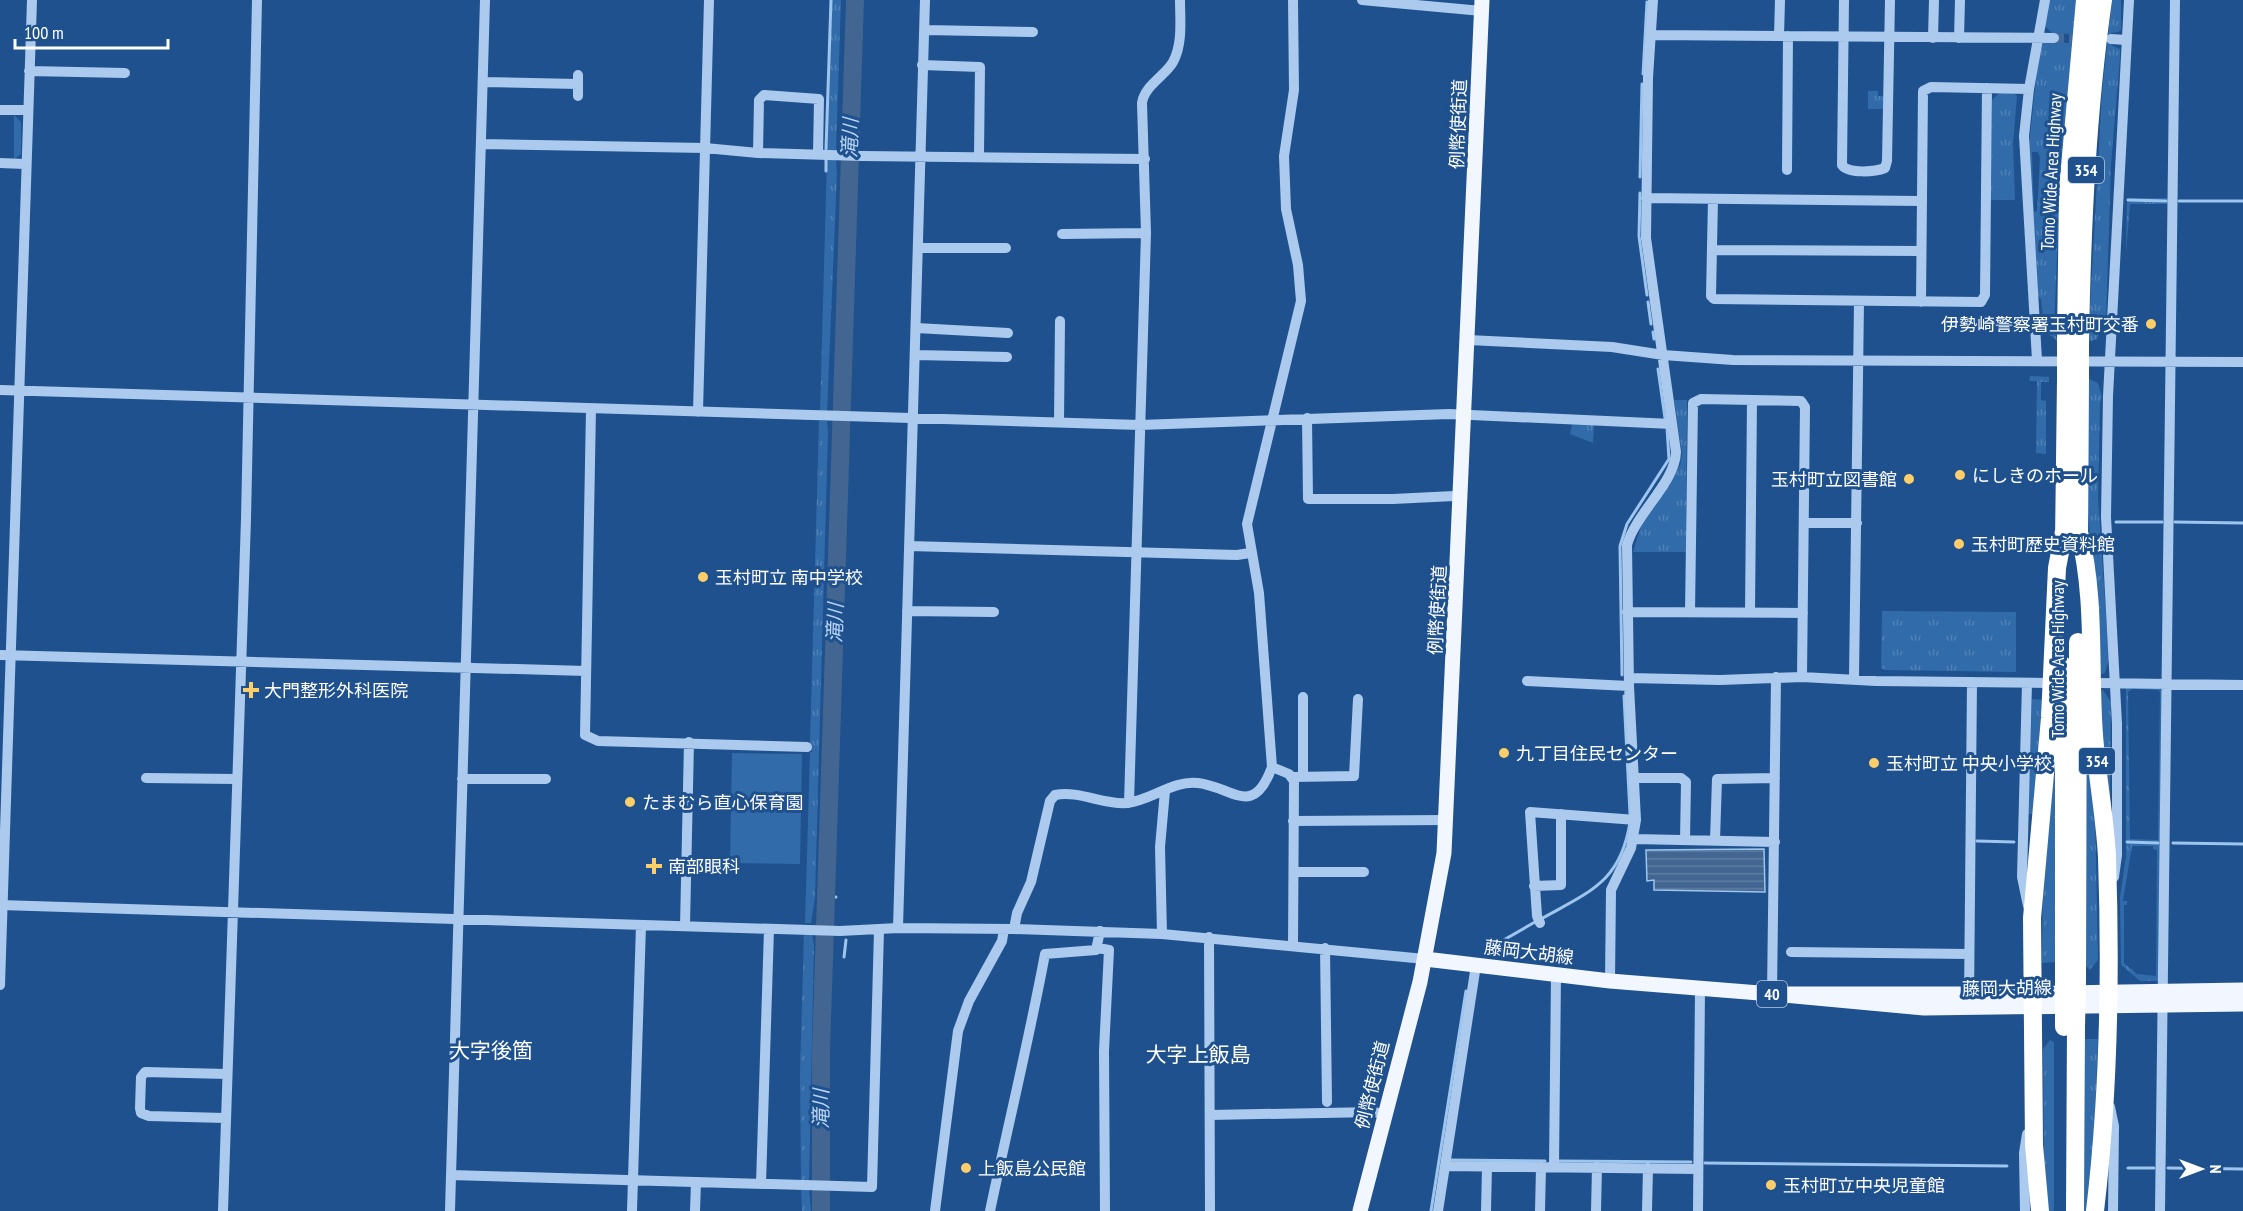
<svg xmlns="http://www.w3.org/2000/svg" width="2243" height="1211" font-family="'PT Sans Narrow','Noto Sans JP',sans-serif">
<defs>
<pattern id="grass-tufts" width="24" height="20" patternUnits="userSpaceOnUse" patternTransform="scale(1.5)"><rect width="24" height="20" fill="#316baa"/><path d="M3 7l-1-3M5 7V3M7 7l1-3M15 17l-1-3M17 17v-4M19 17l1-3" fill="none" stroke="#5081b7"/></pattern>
<pattern id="water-rules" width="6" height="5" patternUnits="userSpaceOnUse" patternTransform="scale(1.5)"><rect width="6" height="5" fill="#426691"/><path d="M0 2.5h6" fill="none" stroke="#5e7da2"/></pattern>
</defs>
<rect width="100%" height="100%" fill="#1e518d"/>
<!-- grass -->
<path fill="url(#grass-tufts)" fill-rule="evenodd" d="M832,0H841L836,151H827Z
M2050,0H2077L2060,185L2054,328L2057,341L2044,330L2041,299L2037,296L2029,145L2039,51L2043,42L2070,43L2071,34L2055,33L2054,35L2044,25ZM2032,152H2038L2040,158L2037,211L2034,212Z
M2112,0H2121V30L2118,32L2111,33V45L2120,49V57L2111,165L2106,319L2097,339L2088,342L2102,92Z
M1868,91H1878V96H1883V109H1868Z
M2013,92L2017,96L2013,144L2015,200H1991L1992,100L1999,93Z
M14,115L21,122V154L14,159Z
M827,158H836L837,174L827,412H820Z
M2127,198H2168V204H2130L2126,254Z
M2030,376L2049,377V382H2041V400L2046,401V454L2036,453L2037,381H2029Z
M2087,378L2098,383L2102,397L2100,404L2098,497L2109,659L2105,673L2099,675L2087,493Z
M1674,400H1687L1686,552H1633L1641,526L1680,465L1682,454Z
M819,421H827L828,432L815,898L811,923H805L810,752H812L810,743Z
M1572,424L1594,425L1593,443L1570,434Z
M1882,611L2016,612V672L1885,670L1881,668Z
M2126,688H2159L2162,691L2158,981H2140L2121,965L2120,897L2126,856ZM2132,689L2159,690L2160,693L2158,840L2130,839L2128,692ZM2132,846H2153V849L2157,850L2156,976L2137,974L2124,963V905H2127V901H2123L2124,894Z
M2098,689L2103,690L2111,702L2110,819L2113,853Z
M2032,699L2043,700L2034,814H2028V811Z
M2056,730L2055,962L2042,963L2043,859Z
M2087,739L2095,807L2098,960L2090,970L2086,966L2085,957Z
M804,934H812L814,945L809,1182H801L800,1071Z
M2085,1039H2098L2094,1146L2087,1211H2084Z
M2050,1040L2054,1042V1211H2049L2044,1164L2043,1049Z
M801,1189H809L811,1211H802Z"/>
<!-- garden -->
<path fill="#316baa" d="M732,753L802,754L800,864L730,863Z"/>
<!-- water -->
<path fill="url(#water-rules)" stroke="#9ec5ee" stroke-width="1.5" d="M1764,849L1765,892L1654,890V880L1647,881L1646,850Z"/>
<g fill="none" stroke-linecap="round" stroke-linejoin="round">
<!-- stream -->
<path stroke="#9ec5ee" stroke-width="3" d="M1643,74L1647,2
M826,149L831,0
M826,171V159
M1640,177L1642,84
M1640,193L1639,236L1647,295
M2128,200L2166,201
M2179,201H2243
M1648,302L1651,324
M1653,332L1654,339
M1658,369L1665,418
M2116,522H2162
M2175,522L2243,523
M1622,675L1620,546L1627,524L1669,459L1667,428
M1624,696L1630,814
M1977,841L2014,842
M2127,842L2158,843
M2173,843L2243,844
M826,897H836
M1541,919C1589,892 1621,882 1630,822
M1488,949L1535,922
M844,957L846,940
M1449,1160L1545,1161
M1559,1161L1691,1162
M1705,1163L2007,1166
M2128,1168H2154
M2168,1168L2243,1169
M1431,1211L1466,991"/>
<!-- river -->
<path stroke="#426691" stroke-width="18" d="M821,1211V1051L855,0"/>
<!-- minor-tunnel -->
<path stroke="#406b9e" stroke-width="10" stroke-dasharray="10 5" stroke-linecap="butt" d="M2054,38L2086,39"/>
<!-- minor -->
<path stroke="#abcaed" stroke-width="10" d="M1362,0L1482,11
M1844,0L1842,165C1848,174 1875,172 1885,168L1887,161L1890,0
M924,30L1033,32
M1651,35L2054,38
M1779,36L1780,0
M1933,38L1934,0
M1959,38L1960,0
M2111,39L2126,40
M922,65L980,67L979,155
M29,71L125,73
M578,75V96
M483,82L578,84
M0,110H28
M481,144L705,148L758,153L862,156L1145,159
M758,153L759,100L764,95L819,99L818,154
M0,163L25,164
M1787,170L1788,36
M1646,198L1921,201
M1713,199L1711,296L1714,299L1981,302L1985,295L1987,88
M1062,234L1146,233
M918,248H1006
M1712,250L1921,251
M1921,302L1923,91L1931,87L2029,89
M916,328L1008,333
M1468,340L1612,347L1663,355L1733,360L2243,362
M916,355L1007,357
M2037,360L2024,136L2029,89L2045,0
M0,390L1140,425L1449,414L1672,424
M591,409L585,735L598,741L807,747
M698,412L709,0
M1307,418L1308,499H1393L1454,496L1461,498
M1059,422L1060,321
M1804,523H1857
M909,546L1237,555L1250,553
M907,611L994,612
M1627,612L1803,613
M1690,612L1693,403L1701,399L1801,401L1805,407L1802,677
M1750,612L1752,400
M0,655L586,671
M1629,678L1720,680L1802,677L1876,681L2048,683
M1854,678L1859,302
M1527,681L1629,686
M2027,683L2022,877L2028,906
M2098,683L2243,685
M1303,697V777
M1272,767L1289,774L1294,781L1293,945
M1293,777L1354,776L1358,699
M146,778L236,779
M1634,778H1681L1686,782L1685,840
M462,779H546
M1129,803L1146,233L1142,103C1144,86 1165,76 1173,62C1183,44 1180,19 1180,0
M1293,821L1447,820
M1634,839L1775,842
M1715,840L1717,779L1775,778
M1294,872H1364
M2114,877L2117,855V724L2106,517L2108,396L2129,0
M1534,886L1561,885V814
M0,905L840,931L898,928L1014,929L1162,934L1425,959
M1540,923L1537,916L1530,812L1636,820
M685,926L689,742
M898,928L925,0
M1014,929L1017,913L1031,882L1050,801L1055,795C1079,790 1103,805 1127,803C1152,800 1173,780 1198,783C1233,787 1253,819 1272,767L1259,593L1247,524L1301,301L1298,265L1286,209L1284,156L1294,90L1293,0
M1162,934L1160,847L1165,791
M1209,937L1210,1211
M1098,948L1109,950L1104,1051L1105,1211
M1325,948L1327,1102
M1791,952L1969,954
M1610,981L1611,890L1631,848L1636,820L1629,686L1627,545C1636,513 1675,483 1676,452L1646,238L1648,78L1653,0
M0,985L32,0
M1772,994L1776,677
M1969,1000L1972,682
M2110,1107L2114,1126L2113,1211
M1210,1115L1375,1112L1385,1115
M225,1118L149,1116L141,1113L140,1108L141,1077L145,1072L227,1074
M1445,1166L1698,1169
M1554,1167L1556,974
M451,1175L872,1187L879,930
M761,1184L769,929
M223,1211L246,519L257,0
M450,1211L485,0
M632,1211L641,925
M695,1211L696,1182
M935,1211L958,1031L969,1001L1002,941L1004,929
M990,1211C1008,1125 1029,1040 1045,954L1096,950L1100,931
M1438,1211L1476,965
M1486,1211L1487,1167
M1540,1211L1541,1167
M1596,1211L1597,1167
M1647,1211L1648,1168
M1698,1211L1700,989
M2025,1211L2024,1153L2027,1134
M2160,1211L2175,0"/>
<!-- major -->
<path stroke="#f1f6ff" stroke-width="15" d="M1425,959L1610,981L1772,994
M2243,990L2003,994H1772L1924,1008L2243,1004
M1360,1211L1420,982L1444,853L1482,0"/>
<!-- highway -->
<path stroke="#fff" stroke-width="18" d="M2066,340L2068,189L2085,0
M2080,340C2082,227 2087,113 2103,0
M2079,532C2096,597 2089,669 2094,735C2097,776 2105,817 2107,857C2111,976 2109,1093 2095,1211
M2064,542L2066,379
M2079,542L2080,379
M2064,979V666
M2077,979L2078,642
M2040,1211L2034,1145L2032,918L2050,718L2057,568L2064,531
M2075,1211L2076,1027"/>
<!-- highway-bridge -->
<path stroke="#fff" stroke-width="18" d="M2066,340V379
M2080,340V379
M2064,979V1027
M2076,1027L2077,979"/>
</g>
<!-- markers -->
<g fill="#fcce6a" stroke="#1e518d" stroke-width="2">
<circle cx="2151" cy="324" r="6"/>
<circle cx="1960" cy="475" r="6"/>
<circle cx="1909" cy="479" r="6"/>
<circle cx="1959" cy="544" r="6"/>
<circle cx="703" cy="577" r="6"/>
<path d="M248 681h6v6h6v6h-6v6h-6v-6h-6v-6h6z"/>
<circle cx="1504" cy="753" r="6"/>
<circle cx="1874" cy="763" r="6"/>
<circle cx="630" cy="802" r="6"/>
<path d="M651 857h6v6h6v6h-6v6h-6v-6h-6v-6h6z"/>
<circle cx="966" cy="1168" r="6"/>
<circle cx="1771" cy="1185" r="6"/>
</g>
<g text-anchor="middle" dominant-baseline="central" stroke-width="6" stroke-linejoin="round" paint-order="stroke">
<!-- shield labels -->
<g fill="#1e518d" stroke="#bccbdd" stroke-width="1.5">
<rect x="2068" y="157" width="36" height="26" rx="4.5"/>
<rect x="2079" y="748" width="36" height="26" rx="4.5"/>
<rect x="1757" y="981" width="30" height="26" rx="4.5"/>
</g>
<g font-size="16" font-weight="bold" fill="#fff">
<text x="2086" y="170">354</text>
<text x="2097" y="761">354</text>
<text x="1772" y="994">40</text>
</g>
<!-- street labels -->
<g font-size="18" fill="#fff" stroke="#1e518d">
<text transform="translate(1458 124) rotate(-88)">例幣使街道</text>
<text transform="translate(2051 172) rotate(-87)">Tomo Wide Area Highway</text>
<text transform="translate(1437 610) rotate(-87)">例幣使街道</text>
<text transform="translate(2057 659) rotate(-90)">Tomo Wide Area Highway</text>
<text transform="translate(1529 952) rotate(7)">藤岡大胡線</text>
<text transform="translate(2007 988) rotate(-1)">藤岡大胡線</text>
<text transform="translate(1372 1085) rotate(-76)">例幣使街道</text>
</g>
<!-- poi labels -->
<g font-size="18" fill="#fff" stroke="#1e518d" text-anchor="start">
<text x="2139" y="324" text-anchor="end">伊勢崎警察署玉村町交番</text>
<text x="1972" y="475">にしきのホール</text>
<text x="1897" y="479" text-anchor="end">玉村町立図書館</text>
<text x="1971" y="544">玉村町歴史資料館</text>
<text x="715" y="577">玉村町立 南中学校</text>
<text x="264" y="690">大門整形外科医院</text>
<text x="1516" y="753">九丁目住民センター</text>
<text x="1886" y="763">玉村町立 中央小学校</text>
<text x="642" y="802">たまむら直心保育園</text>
<text x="668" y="866">南部眼科</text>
<text x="978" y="1168">上飯島公民館</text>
<text x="1783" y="1185">玉村町立中央児童館</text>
</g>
<!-- water labels -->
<g font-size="20" font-style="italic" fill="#b7d4f4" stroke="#1e518d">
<text transform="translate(850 138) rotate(-88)">滝川</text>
<text transform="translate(835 623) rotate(-88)">滝川</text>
<text transform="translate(821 1109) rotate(-90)">滝川</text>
</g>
<!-- quarter labels -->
<g font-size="21" fill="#fff" stroke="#1e518d">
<text x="491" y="1050">大字後箇</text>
<text x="1198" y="1054">大字上飯島</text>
</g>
</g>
<!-- north arrow -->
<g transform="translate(2201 1169) rotate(90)" stroke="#1e518d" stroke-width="4.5" paint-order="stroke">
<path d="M0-4.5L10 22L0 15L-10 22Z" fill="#ffffff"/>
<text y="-9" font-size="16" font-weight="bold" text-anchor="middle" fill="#ffffff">N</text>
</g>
<!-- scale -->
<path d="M15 39v9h153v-9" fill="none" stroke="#ffffff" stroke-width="3"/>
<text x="24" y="39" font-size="18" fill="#ffffff" stroke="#1e518d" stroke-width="4.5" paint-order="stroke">100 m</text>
</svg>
